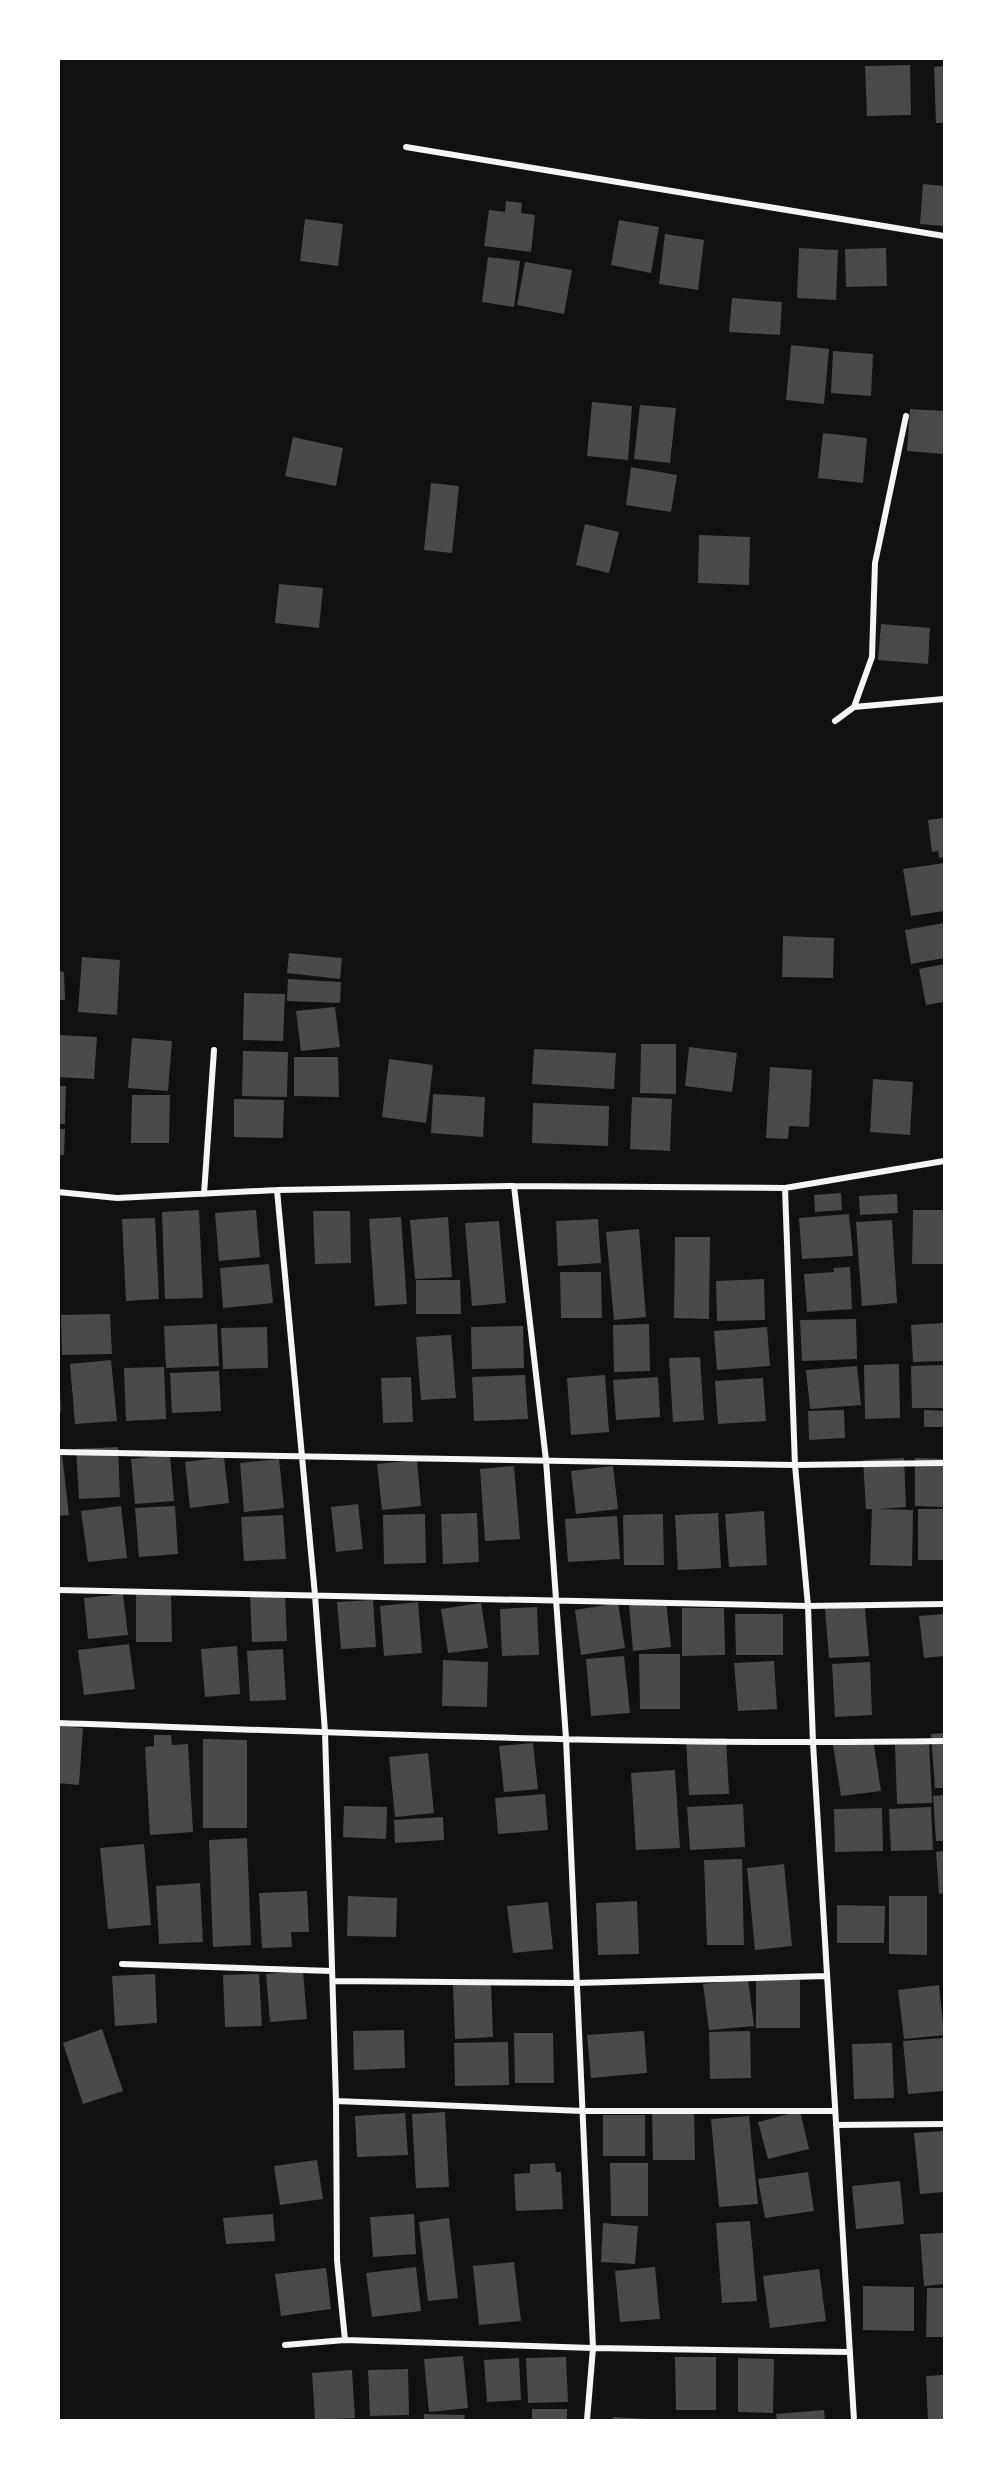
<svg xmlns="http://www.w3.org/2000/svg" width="1003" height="2479" font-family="Raleway,sans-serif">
<rect width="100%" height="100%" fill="#111"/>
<!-- building -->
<path fill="#4a4a4a" d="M910,65L911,115L867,116L865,66Z
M944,66V123H936L934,67Z
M923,184L944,186V226L920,224Z
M506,201L522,203L521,213L535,215L531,252L484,246L489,210L505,212Z
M305,219L343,224L338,266L300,261Z
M619,220L659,227L651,273L611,265Z
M665,234L704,240L698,290L659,284Z
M799,248L838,250L836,300L797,298Z
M886,248L887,286L846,287L845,249Z
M488,257L520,261L514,307L482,302Z
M525,262L572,270L564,314L517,305Z
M732,298L782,302L780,335L729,332Z
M791,345L829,349L824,404L786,400Z
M833,351L873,354L871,396L831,393Z
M592,402L632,406L628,460L587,456Z
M640,405L676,408L670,463L634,459Z
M910,409L944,411V454L907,451Z
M823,433L867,438L863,483L818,478Z
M293,437L343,448L336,486L285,476Z
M631,467L677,475L671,512L626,505Z
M431,483L459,486L452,553L424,550Z
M585,524L619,532L609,573L576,565Z
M699,535L750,537L749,585L698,583Z
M279,584L323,588L319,628L275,623Z
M881,624L930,628L928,664L878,660Z
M944,818V857L939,858L938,851L932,852L928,820Z
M944,863V911L911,916L903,869Z
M944,923V958L911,964L905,930Z
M783,936L834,938L833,978L782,977Z
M289,953L342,958L340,979L287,973Z
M82,957L120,960L117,1015L78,1012Z
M944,964V1002L926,1005L919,969Z
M58,971L64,972L65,1000H58Z
M288,979L341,982L340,1003L287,1001Z
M244,993L285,994L283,1041L243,1040Z
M335,1007L340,1047L301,1051L296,1011Z
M58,1035L97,1037L94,1079L58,1077Z
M132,1038L172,1041L168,1091L128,1088Z
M641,1044H676V1094L640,1093Z
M689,1047L737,1053L732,1092L685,1086Z
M534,1049L616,1053L614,1089L532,1084Z
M243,1051L288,1052L287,1097L242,1096Z
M294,1057H338L339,1097L294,1096Z
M389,1059L433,1065L426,1123L382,1117Z
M770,1067L812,1070L809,1127L789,1126L788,1139L766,1138Z
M873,1079L913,1082L910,1135L870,1132Z
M58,1086H66L65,1124H58Z
M433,1094L485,1097L483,1137L431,1133Z
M132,1095H170L169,1143H131Z
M632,1097L672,1099L670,1151L630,1149Z
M234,1099L284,1100L283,1138L234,1137Z
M533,1103L609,1106L608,1146L532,1143Z
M58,1129H65L64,1155H58Z
M841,1193L842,1210L815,1212L814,1195Z
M897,1194L898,1213L860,1215L859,1196Z
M199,1210L203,1298L165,1299L162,1212Z
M256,1210L260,1257L219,1261L215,1213Z
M913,1210H944V1264H912Z
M313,1211H350L351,1263L315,1264Z
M849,1214L853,1256L802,1259L799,1218Z
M401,1217L407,1304L375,1306L369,1219Z
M448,1217L452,1277L415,1279L410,1220Z
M155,1218L159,1299L126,1301L122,1219Z
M598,1219L601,1263L558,1266L556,1221Z
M892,1220L897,1303L862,1306L856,1222Z
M499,1221L506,1303L472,1306L465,1223Z
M639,1229L646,1317L614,1320L606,1232Z
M675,1237H710L709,1319L674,1318Z
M269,1264L273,1303L223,1308L220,1268Z
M850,1267L852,1309L807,1312L804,1274L834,1272L833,1268Z
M560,1272H601L602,1318H561Z
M764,1279L765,1320L717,1321L716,1281Z
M416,1280H460L461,1314H416Z
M110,1314L112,1354L62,1355L61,1315Z
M856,1319L857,1359L802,1361L800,1320Z
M944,1323V1361L913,1362L911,1325Z
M217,1324L219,1366L166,1368L164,1326Z
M649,1324L650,1371L614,1372L613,1325Z
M523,1326L524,1368L472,1369L471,1327Z
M267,1327L268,1368L223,1369L221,1328Z
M767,1327L770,1366L717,1370L714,1331Z
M451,1335L456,1398L421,1400L416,1337Z
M700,1357L704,1420L673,1422L669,1358Z
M111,1360L117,1421L75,1424L70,1364Z
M899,1364L900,1418L865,1419L864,1365Z
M944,1365V1408H912L911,1366Z
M857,1366L861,1405L810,1409L806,1370Z
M164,1367L166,1419L126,1421L124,1368Z
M219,1371L221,1411L172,1413L170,1373Z
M525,1375L528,1419L474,1421L472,1377Z
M605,1375L609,1432L571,1435L567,1378Z
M411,1377L413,1422L383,1423L381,1378Z
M658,1377L660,1417L616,1420L613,1380Z
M763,1378L766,1421L718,1424L715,1381Z
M58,1395H60L61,1412H58Z
M844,1410L845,1438L809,1440L808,1411Z
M924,1410L944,1411V1427H924Z
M118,1447L120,1497L79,1499L76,1449Z
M58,1454H62L69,1515L58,1516Z
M170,1455L174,1501L135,1504L131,1459Z
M224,1457L229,1503L190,1508L185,1462Z
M904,1458L906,1507L879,1509L913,1510L912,1566L870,1565L872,1509H866L863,1460Z
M915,1458L944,1459V1507L915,1506Z
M279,1459L284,1508L244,1512L240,1463Z
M417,1460L421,1506L382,1510L377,1464Z
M514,1466L520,1539L485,1541L480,1469Z
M613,1466L618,1509L576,1514L571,1471Z
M358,1504L363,1549L336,1552L331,1507Z
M121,1506L127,1558L88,1562L81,1511Z
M175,1506L178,1554L139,1557L135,1508Z
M918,1509H944V1560H918Z
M764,1511L767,1565L729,1567L725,1514Z
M477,1513L479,1562L443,1564L441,1514Z
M718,1513L721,1568L678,1570L675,1515Z
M425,1514L426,1563L384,1564L383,1515Z
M663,1514L664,1565H624L623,1515Z
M283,1515L286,1559L244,1561L241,1517Z
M617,1516L620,1559L568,1562L565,1519Z
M136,1591H171L172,1642H136Z
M123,1594L128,1635L88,1639L84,1598Z
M285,1594L287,1641L252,1642L250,1595Z
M373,1600L376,1647L341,1649L337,1602Z
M666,1601L671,1647L633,1651L629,1605Z
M418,1602L422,1653L384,1656L380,1606Z
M481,1603L488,1648L448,1653L441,1609Z
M618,1603L625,1648L581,1655L575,1610Z
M537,1607L539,1655L502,1656L500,1609Z
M865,1607L869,1656L829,1658L825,1609Z
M682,1608H724L725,1655L682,1656Z
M735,1614H783V1655H736Z
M944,1614V1656L924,1658L919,1616Z
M129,1644L135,1689L84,1695L78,1650Z
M237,1646L240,1694L205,1697L201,1649Z
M283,1649L286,1700L250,1701L247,1651Z
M639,1654H680V1709H640Z
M624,1656L630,1713L591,1716L586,1659Z
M443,1660L488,1662L487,1707L442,1706Z
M774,1661L777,1709L738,1711L734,1663Z
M870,1662L872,1715L835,1717L832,1664Z
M58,1726L83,1728L79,1785L58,1783Z
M944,1733V1788H935L931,1734Z
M154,1735H171L172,1745L188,1744L193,1832L150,1835L145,1747L154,1746Z
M726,1738L729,1794L689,1795L686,1740Z
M203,1739L247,1740V1828H203Z
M873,1739L881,1791L841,1796L833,1745Z
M533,1743L538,1789L504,1792L499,1746Z
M929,1744L932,1803L897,1804L895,1745Z
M428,1753L434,1813L395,1817L389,1757Z
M675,1770L680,1848L636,1850L631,1773Z
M545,1794L548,1830L498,1834L495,1798Z
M944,1795V1841H936L933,1796Z
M743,1804L745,1847L690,1850L687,1807Z
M344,1806L387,1807L386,1839L343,1837Z
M931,1807L933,1850L891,1851L889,1809Z
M882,1808L883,1851L835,1852L834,1809Z
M443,1817L444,1840L395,1843L394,1820Z
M247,1838L251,1945L213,1947L209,1840Z
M144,1844L151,1925L108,1929L100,1848Z
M944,1851V1893L939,1894L936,1852Z
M742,1859L744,1945H707L704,1860Z
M784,1864L792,1946L755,1950L747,1868Z
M200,1883L203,1942L159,1944L156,1886Z
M307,1891L309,1932H291L292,1947L262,1948L259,1893Z
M348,1896L397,1898L396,1937L347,1936Z
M889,1896H927V1955L889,1954Z
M637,1901L639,1954L598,1955L596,1903Z
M548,1902L553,1949L513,1953L507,1906Z
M837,1905L885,1906L884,1943H837Z
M303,1971L307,2019L270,2022L266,1974Z
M155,1974L157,2023L115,2026L112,1976Z
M259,1974L262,2026L225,2027L223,1975Z
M748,1979L754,2026L709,2030L703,1984Z
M756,1980H800V2028H756Z
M491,1984L493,2037L455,2039L453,1985Z
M939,1985L944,2035L904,2039L898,1990Z
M102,2029L123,2091L83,2104L63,2043Z
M404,2030L405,2068L354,2070L353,2031Z
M644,2031L647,2073L591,2078L587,2035Z
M750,2031L751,2078L710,2079L709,2032Z
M514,2033H553L554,2083H515Z
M943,2038L944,2091L908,2094L903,2041Z
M508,2042L509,2085L455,2086L454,2043Z
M892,2043L894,2098L854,2099L852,2044Z
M652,2109H694L695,2160H653Z
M800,2111L809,2149L768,2159L758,2122Z
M445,2112L449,2187L416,2188L412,2114Z
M405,2113L408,2155L357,2157L355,2116Z
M603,2115H645V2156H603Z
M749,2116L758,2204L719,2207L711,2119Z
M944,2131V2192L920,2194L914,2133Z
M317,2160L323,2199L280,2205L274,2166Z
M555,2163L556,2172H561L563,2209L516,2211L514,2174L530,2173V2164Z
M610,2163H648V2216H611Z
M808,2172L814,2211L765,2218L758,2179Z
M900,2181L904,2224L856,2229L852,2186Z
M273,2214L275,2241L226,2244L223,2218Z
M414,2214L416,2254L373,2257L370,2217Z
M449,2218L458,2298L428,2301L419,2222Z
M750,2221L757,2301L722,2303L716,2223Z
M603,2223L638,2226L635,2264L601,2262Z
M944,2233V2284L924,2286L920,2234Z
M514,2262L521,2321L479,2325L473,2266Z
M416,2267L421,2311L372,2317L366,2273Z
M655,2267L660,2319L620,2322L615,2271Z
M326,2268L331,2309L281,2316L275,2274Z
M819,2269L826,2321L770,2328L763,2276Z
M863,2286L914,2287V2331L863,2330Z
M927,2288H944V2337H926Z
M463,2356L468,2408L429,2412L424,2359Z
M566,2357L568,2402L528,2403L526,2358Z
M675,2357H716V2410H676Z
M519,2358L521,2400L487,2402L484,2360Z
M738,2358L774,2359L773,2413L738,2412Z
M408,2369L409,2415L370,2416L368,2370Z
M352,2370L355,2418L315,2420L312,2373Z
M944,2375V2420H928L926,2376Z
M532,2409H567V2420H532Z
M824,2410L825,2420H777L776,2414Z
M424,2414L465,2415L464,2420H424Z
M613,2417L649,2419V2420H613Z"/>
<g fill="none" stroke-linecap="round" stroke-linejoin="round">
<!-- minor -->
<path stroke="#f5f5f5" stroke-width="6" d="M406,147L944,236
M854,707L872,657L875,563L906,416
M835,721L854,707L944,699
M514,1186L546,1460L566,1738L593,2348L587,2420
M785,1188L795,1465L808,1606L813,1743L854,2420
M277,1190L315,1595L325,1732L336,2101L337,2260L345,2340
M58,1192L117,1198L277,1190L514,1186L785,1188L944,1161
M204,1194L214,1050
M58,1452L795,1465L944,1463
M58,1590L808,1606L944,1604
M58,1723C354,1733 649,1746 944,1741
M122,1964L332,1971
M333,1981L577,1983L827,1976
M336,2101L583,2111H835
M836,2125L944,2124
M285,2345L345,2340L593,2348L850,2352"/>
</g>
<!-- border -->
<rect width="1003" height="2479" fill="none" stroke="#ffffff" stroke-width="120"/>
</svg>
